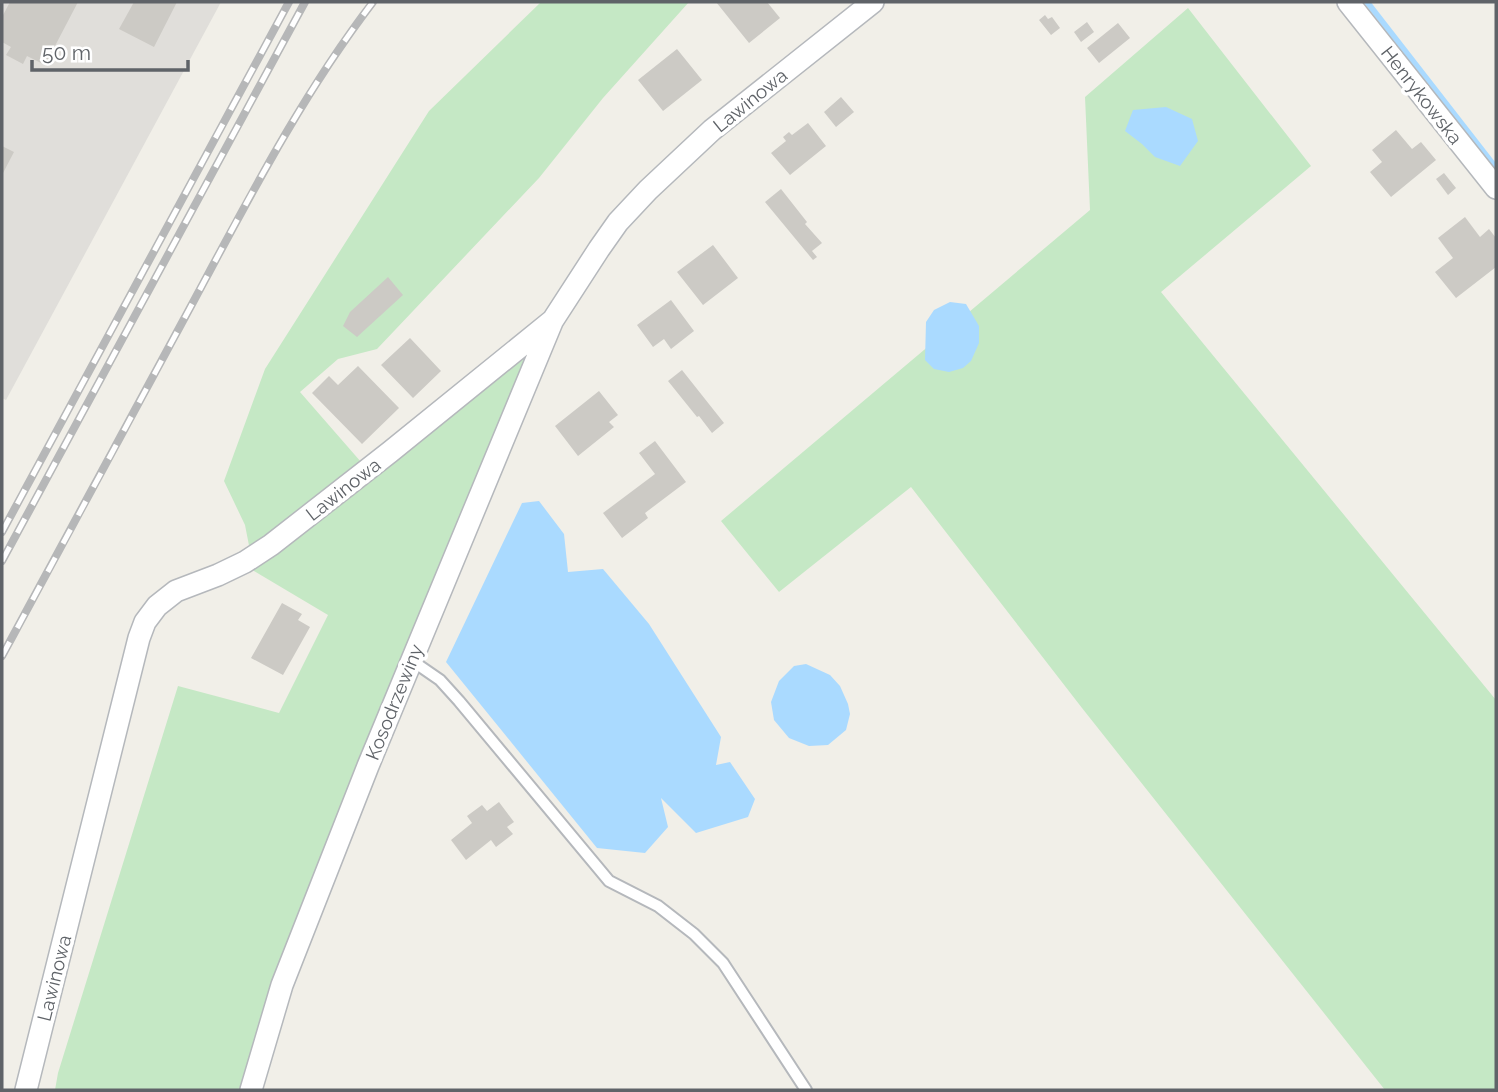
<svg xmlns="http://www.w3.org/2000/svg" width="1498" height="1092" font-family="Raleway,sans-serif">
<rect width="100%" height="100%" fill="#f1efe8"/>
<!-- industrial -->
<path fill="#e0deda" d="M2,2H221L6,400L2,398Z"/>
<!-- green -->
<path fill="#c5e8c5" d="M541,2H689L603,98L539,178L377,349L338,359L300,392L368,470L553,320L251,1090H55L58,1073L178,686L279,713L328,615L254,571L245,525L224,481L265,369L429,111Z
M1188,8L1311,166L1161,292L1496,700V1090H1385L1082,708L911,487L779,592L721,521L1090,210L1085,97Z"/>
<!-- water -->
<path fill="#aadaff" d="M1166,107L1192,119L1198,141L1180,166L1155,157L1142,144L1125,131L1133,110Z
M950,302L966,304L979,326V343L971,361L963,368L949,372L934,369L925,360L926,322L934,310Z
M539,501L564,534L568,572L603,569L649,624L721,737L716,765L730,762L755,799L748,817L696,833L661,798L668,827L645,853L597,848L446,662L522,503Z
M806,664L830,675L840,686L848,704L850,714L846,730L828,745L809,746L789,738L774,720L771,702L779,681L794,666Z"/>
<g fill="none" stroke-linecap="round" stroke-linejoin="round">
<!-- stream -->
<path stroke="#aadaff" stroke-width="6" d="M1367,2L1496,168"/>
</g>
<!-- building -->
<path fill="#cccac5" d="M10,2H78L45,65L27,56L23,64L6,55L11,47L2,42V17Z
M134,2H177L154,47L119,29Z
M716,2H767L780,18L749,43Z
M1045,15L1048,19L1052,17L1060,28L1051,35L1039,20Z
M1087,22L1094,32L1081,42L1074,32Z
M1118,23L1130,38L1099,63L1087,48Z
M677,49L702,80L663,111L638,80Z
M841,97L854,112L836,127L824,112Z
M808,123L826,146L790,175L771,153L786,141L783,137L789,132L792,135Z
M1396,130L1412,149L1421,142L1436,160L1391,197L1370,172L1382,162L1372,150Z
M2,146L14,152L2,175Z
M1444,173L1456,188L1448,195L1436,179Z
M781,189L807,222L805,224L822,243L812,251L817,257L813,260L765,202Z
M1465,217L1480,237L1489,229L1496,238V267L1456,298L1435,272L1453,258L1438,238Z
M713,245L738,278L703,305L677,272Z
M388,277L403,295L357,337L343,326L350,312Z
M671,300L694,331L671,349L664,339L653,347L637,325Z
M410,338L441,371L413,398L381,365Z
M358,366L399,408L362,444L312,393L329,376L338,385Z
M682,370L724,423L712,433L699,416L697,417L668,381Z
M599,391L618,415L609,422L614,427L578,456L555,426Z
M655,441L686,482L645,513L648,518L622,538L603,513L655,474L639,453Z
M282,603L302,614L298,620L310,627L283,675L251,658Z
M499,802L514,822L507,827L513,834L496,847L491,840L466,860L451,840L472,823L467,816L482,805L487,811Z"/>
<g fill="none" stroke-linecap="round" stroke-linejoin="round">
<defs>
<path id="lane" d="M411,660L440,680L459,701L609,881L658,906L694,934L723,963L806,1090"/>
<path id="street" d="M1348,2L1496,188
M26,1090L139,638L145,622L157,606L176,591L218,575L245,562L271,545L390,452L553,320L599,249L618,222L648,190L712,130L873,2
M251,1090L282,985L368,766L552,322"/>
</defs>
<!-- lane casing -->
<use href="#lane" stroke="#b5b8bc" stroke-width="14"/>
<!-- street casing -->
<use href="#street" stroke="#b5b8bc" stroke-width="24"/>
<!-- lane -->
<use href="#lane" stroke="#fff" stroke-width="10"/>
<!-- street -->
<use href="#street" stroke="#fff" stroke-width="21"/>
<defs>
<path id="rail" d="M2,532L289,2
M2,561L305,2
M2,656C65,540 128,423 191,306C247,202 301,96 373,2"/>
</defs>
<!-- rail casing -->
<use href="#rail" stroke="#b6b7b8" stroke-width="8"/>
<!-- rail -->
<use href="#rail" stroke="#fff" stroke-width="5" stroke-dasharray="16" stroke-linecap="butt"/>
</g>
<g text-anchor="middle" dominant-baseline="central" stroke-width="7" stroke-linejoin="round" paint-order="stroke">
<!-- street labels -->
<g font-size="19" fill="#5f6368" stroke="#fff">
<text transform="translate(1422 95) rotate(52)">Henrykowska</text>
<text transform="translate(750 100) rotate(-39)">Lawinowa</text>
<text transform="translate(343 489) rotate(-38)">Lawinowa</text>
<text transform="translate(394 702) rotate(-68)">Kosodrzewiny</text>
<text transform="translate(54 978) rotate(-76)">Lawinowa</text>
</g>
</g>
<!-- border -->
<rect width="1498" height="1092" fill="none" stroke="#5f6368" stroke-width="7"/>
<!-- scale -->
<path d="M32 60v10h156v-10" fill="none" stroke="#5f6368" stroke-width="3.5"/>
<text x="42" y="60" font-size="21" fill="#5f6368" stroke="#ffffff" stroke-width="5" paint-order="stroke">50 m</text>
</svg>
